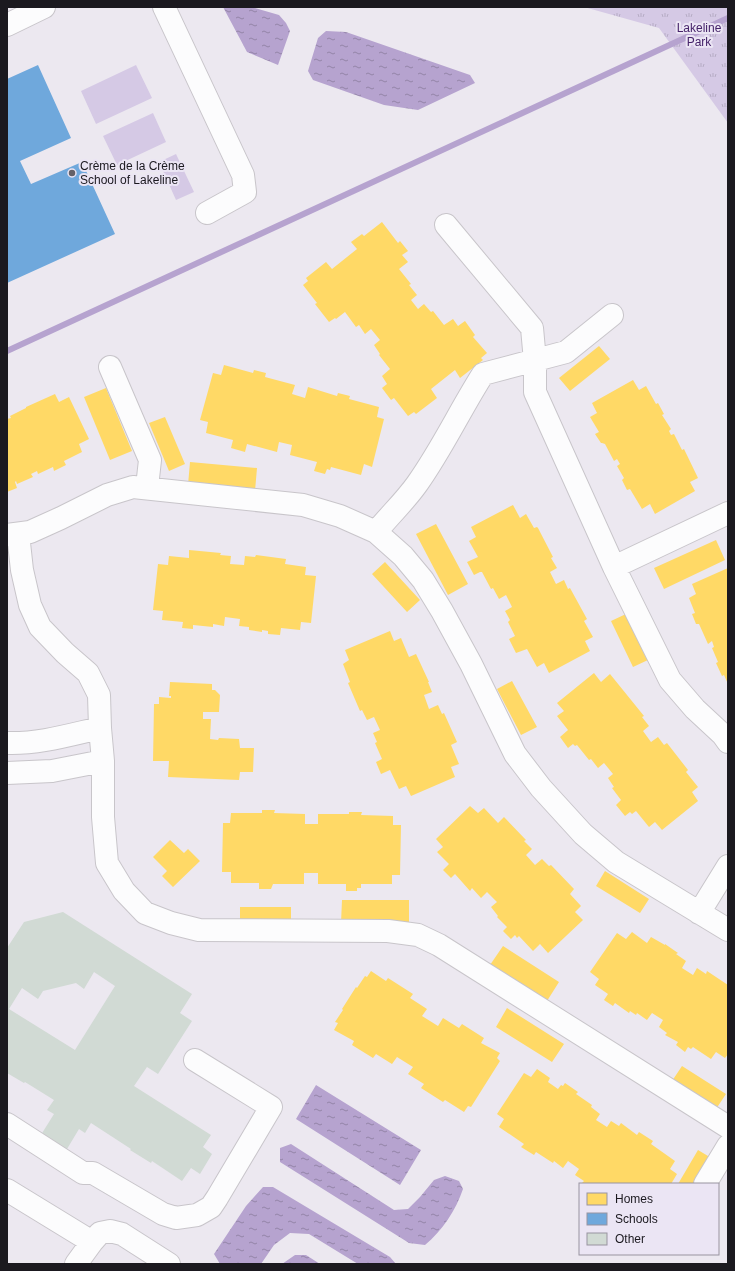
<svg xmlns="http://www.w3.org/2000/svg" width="735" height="1271" font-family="Arial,sans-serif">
<defs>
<pattern id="park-tufts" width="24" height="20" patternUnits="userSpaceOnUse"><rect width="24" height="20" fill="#d5c9e5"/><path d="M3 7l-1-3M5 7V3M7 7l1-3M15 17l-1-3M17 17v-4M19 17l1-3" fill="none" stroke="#b6acc4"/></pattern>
<pattern id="water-ripples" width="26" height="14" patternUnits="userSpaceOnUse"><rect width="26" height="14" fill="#b6a3cf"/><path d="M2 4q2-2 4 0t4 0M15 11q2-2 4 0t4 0" fill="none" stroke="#9384a7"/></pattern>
</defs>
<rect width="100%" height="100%" fill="#ece8f0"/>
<!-- park -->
<path fill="url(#park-tufts)" d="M584,7H728V123L659,28Z"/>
<!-- pitch -->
<path fill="#d5c9e5" d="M136,65L152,98L96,124L81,91Z
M153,113L166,142L117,165L103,136Z
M176,154L194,192L176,200L159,162Z"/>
<!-- water -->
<path fill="url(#water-ripples)" d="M223,7H251L279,15L286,23L290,31L278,65L247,52Z
M326,31L346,32L470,75L475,83L418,110L384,105L313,80L308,71L318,38Z
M316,1085L421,1150L400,1185L296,1119Z
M291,1144L394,1210L408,1209L420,1197L434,1180L445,1176L459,1181L463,1189C456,1210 442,1231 425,1245L409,1243L280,1162V1148Z
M263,1187H273L390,1257L396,1264H358L309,1234L290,1233L274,1245L261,1264H220L214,1254L246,1206Z
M295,1255H306L320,1264H282Z"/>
<!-- homes -->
<path fill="#ffd966" d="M382,222L398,243L400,241L408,251L402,255L408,262L399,269L411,284L409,285L417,295L411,300L418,309L424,304L431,312L433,311L444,325L453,319L458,326L465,321L475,335L473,337L487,353L481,358L483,360L460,378L455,370L431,389L437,398L416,414L414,412L408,416L394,398L391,400L382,388L387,384L382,376L390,369L379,355L380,354L374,345L380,340L371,329L365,334L359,325L356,327L345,312L336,319L335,318L329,322L315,304L317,303L303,285L308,281L306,278L326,262L332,269L357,249L351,242L362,234L364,236Z
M599,346L610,359L570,391L559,378Z
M224,365L253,373L254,370L266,373L265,377L295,385L292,394L305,398L308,387L337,396L338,393L350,396L349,399L379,407L377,417L384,419L372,467L364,464L361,475L331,467L330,470L327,469L325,474L314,471L317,462L290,455L292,445L279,442L277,452L247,444L245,452L231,448L233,440L206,433L208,422L200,420L213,373L221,375Z
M633,380L639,390L646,386L656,404L658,403L664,414L662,415L671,429L669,431L671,435L674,434L682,450L684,449L698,478L690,482L695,491L655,514L650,504L642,509L630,489L627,490L622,480L624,478L617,466L620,464L617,459L614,461L605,444L602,443H601L595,434L599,432L590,417L597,413L592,403Z
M106,388L132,451L110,460L84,397Z
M55,394L59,402L69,397L89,439L79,444L82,452L64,461L66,465L54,471L53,467L38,474L37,471L31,474L33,477L17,484L16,481L15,482L17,488L7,492V419L11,418L10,416L26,408V407Z
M165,417L185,464L169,471L149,423Z
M190,462L257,468L255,491L188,485Z
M513,505L520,518L526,514L534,528L537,527L538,528L553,557L551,558L557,568L550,572L556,584L564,580L568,589L570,588L587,619L584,621L593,637L585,641L590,651L549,673L544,663L537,667L527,649L516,653L509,639L515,636L508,622L510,620L505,611L512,607L506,595L499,599L493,588L491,589L482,572H480L474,575L467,562L478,557L469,541L476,537L471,527Z
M436,524L468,584L448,595L416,534Z
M716,540L725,560L664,589L654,568Z
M189,550L221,553L220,555L231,556L230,564L244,565L245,556L255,557L256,555L286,559L285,564L306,567L305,575L316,576L311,623L301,622L300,630L281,628L280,635L268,634V631L262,630V632L249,630V627L239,626L240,619L225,617L224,626L213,624V627L193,625V629L182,628L183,622L162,620L163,611L153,610L158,564L168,565L169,556L189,558Z
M385,562L420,600L407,612L372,574Z
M728,568V684L724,675L722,676L716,663L718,662L712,648L714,647L712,641L708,644L699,624H696L692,614L695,613L689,598L696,594L692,584Z
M626,614L648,660L633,667L611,621Z
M390,631L394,641L401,638L409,657L416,654L429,682H428L432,692L424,695L429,709L438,705L442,714L444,713L457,742L451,745L459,764L451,767L455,777L411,796L406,786L399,789L390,770L381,774L376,762L382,759L375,743L377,742L373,733L380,730L374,717L367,720L362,710L360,711L348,683L350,682L343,664L349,660L345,650Z
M594,673L601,682L610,674L644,716L642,717L649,726L643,731L651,742L658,737L664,745L667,743L688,770L686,772L698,787L692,792L698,801L662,830L655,822L649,827L636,811L632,814L630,812L625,816L616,805L621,800L612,788L614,787L608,778L613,774L604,763L598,768L591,759L589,760L577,745L575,746L573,744L568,748L560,737L568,730L557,716L564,711L557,703Z
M512,681L537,727L521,735L497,689Z
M170,682L212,684V690H215L220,695L219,712H203V719H211L210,739L218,740L219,738L239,739L240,748H254L253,772H240L239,780L168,777L169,761H153L154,704H159V697L171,698V696H169Z
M470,806L478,813L484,808L498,823L504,817L526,840L524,841L532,849L526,855L535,865L542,859L549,866L551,865L574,889L570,894L581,906L575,912L583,920L548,953L540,944L533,951L519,936L517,938L515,935L511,939L503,931L507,927L497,917L498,916L491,907L497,902L487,892L481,898L472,888L470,891L455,874L451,878L443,870L449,864L437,852L443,847L436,839Z
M262,810H275L274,813L305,814V824H318V814H349V812H362L361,815L393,816V825H401L400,875H392V884H361V888H357V891H346V884H318V873H304V884H273L271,889H259V883H231V872H222L223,823H230L231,813H262Z
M170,840L184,853L188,849L200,861L173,887L162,876L167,871L153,857Z
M605,871L649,899L640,913L596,886Z
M342,900H409V924L341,923Z
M240,907H291V925L240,924Z
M632,932L647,943L651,937L665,945V944L678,953L676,954L686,961L682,968L693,975L697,968L706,974L707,971L728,985V1054L725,1058L716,1052L711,1059L693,1047L691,1049L688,1047L685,1052L676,1045L678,1042L665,1035L667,1033L659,1027L663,1020L652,1013L647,1020L637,1013L636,1015L630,1011L629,1013L615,1003L613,1006L604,1000L608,994L595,985L599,979L590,972L617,933L626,939Z
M503,946L559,982L547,1001L490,965Z
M371,971L386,981L388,978L413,994L410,998L427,1009L422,1016L438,1026L443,1018L459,1028L462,1024L484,1038L481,1043L500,1053L497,1058L500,1061L471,1107L468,1106L464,1112L445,1100L443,1102L421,1088L424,1084L408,1074L413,1067L397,1057L392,1064L376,1054L373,1058L352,1045L354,1041L334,1030L338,1023L335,1022L343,1010L342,1009L356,987L357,988L365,976L367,977Z
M507,1008L564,1044L552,1062L496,1027Z
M682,1066L726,1094L716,1109L672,1081Z
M537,1069L550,1078L548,1082L558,1089L561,1085L563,1086L565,1083L578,1092L576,1094L592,1105L591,1107L600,1114L596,1120L607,1127L611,1121L619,1126L621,1123L637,1135L639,1132L653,1141L651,1144L675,1161L670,1169L677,1174L671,1184H584L582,1183L584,1181L575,1175L579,1169L568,1161L563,1168L554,1161L553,1163L536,1152L534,1155L521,1147L524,1144L499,1127L504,1119L497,1114L524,1073L531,1077Z
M698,1150L713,1159L698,1184H678Z"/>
<!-- schools -->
<path fill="#6fa8dc" d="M38,65L71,138L20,161L31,184L82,162L115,234L7,283V79Z"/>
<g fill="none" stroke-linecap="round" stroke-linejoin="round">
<!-- stream -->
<path stroke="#b6a3cf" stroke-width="6" d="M7,351L728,18"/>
</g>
<!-- building -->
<path fill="#d1dad4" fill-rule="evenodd" d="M63,912L192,994L180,1013L192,1021L158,1074L147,1067L134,1086L211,1135L203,1147L212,1154L200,1174L191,1168L182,1181L152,1161L151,1163L130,1150L131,1149L91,1123L85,1133L79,1129L64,1154L39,1138L54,1114L47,1110L54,1100L25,1082L24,1083L7,1073V948L24,922ZM94,972L115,986L75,1050L9,1009L22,988L38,999L43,991L76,983L84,989Z"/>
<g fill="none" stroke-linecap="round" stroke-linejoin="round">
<defs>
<path id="minor" d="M164,7L243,175L245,192L207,213
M7,25L44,7
M446,225L532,328L535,361V392L614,567L670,680L695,709L723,735L728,742
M110,367L150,460L147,487
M376,532C389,516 405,501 417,484C442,449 460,410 483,374L566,352L612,315
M18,534L22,570L30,605L40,627L65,653L88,673L99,695L100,728L103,761V817L107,863L124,891L145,913L171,923L199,930L388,931L418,935L439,945L728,1127
M7,535L30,532L61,518L107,495L133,487L303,505L340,516L376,532L403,556L423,580L442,611L471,664L515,754L541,788L583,834L616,862L728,930
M614,567L728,513
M7,743C39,744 69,735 100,728
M7,773L52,771L103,761
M699,913L728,866
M7,1124L83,1173H93L163,1214L176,1218L197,1215L211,1207L217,1198L271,1107L195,1060
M705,1184L728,1146
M7,1190L92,1242
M76,1264L92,1242L100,1233L110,1231L122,1234L169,1264"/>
</defs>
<!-- minor casing -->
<use href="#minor" stroke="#c8c5ca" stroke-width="24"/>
<!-- minor -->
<use href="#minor" stroke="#fcfcfd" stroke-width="22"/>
</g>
<!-- markers -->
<circle fill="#646168" stroke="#ebe5f4" stroke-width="1.5" cx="72" cy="173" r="4"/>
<g text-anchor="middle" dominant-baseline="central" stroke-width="4" stroke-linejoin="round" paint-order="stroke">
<!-- park labels -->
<g font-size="12" fill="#46236a" stroke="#ebe5f4">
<text x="699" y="28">Lakeline<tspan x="699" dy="14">Park</tspan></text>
</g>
<!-- poi labels -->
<g font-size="12" fill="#1b191f" stroke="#ebe5f4" text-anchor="start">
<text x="80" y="166">Crème de la Crème<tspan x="80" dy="14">School of Lakeline</tspan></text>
</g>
</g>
<!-- border -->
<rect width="735" height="1271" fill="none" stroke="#1b191f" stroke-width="16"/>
<!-- legend -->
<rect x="579" y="1183" width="140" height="72" fill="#ebe5f4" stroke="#98939f"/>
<rect x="587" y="1193" width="20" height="12" fill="#ffd966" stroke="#98939f"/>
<text x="615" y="1203" font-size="12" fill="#1b191f">Homes</text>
<rect x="587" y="1213" width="20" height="12" fill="#6fa8dc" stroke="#98939f"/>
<text x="615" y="1223" font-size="12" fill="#1b191f">Schools</text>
<rect x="587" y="1233" width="20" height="12" fill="#d1dad4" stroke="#98939f"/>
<text x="615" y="1243" font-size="12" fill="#1b191f">Other</text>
</svg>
